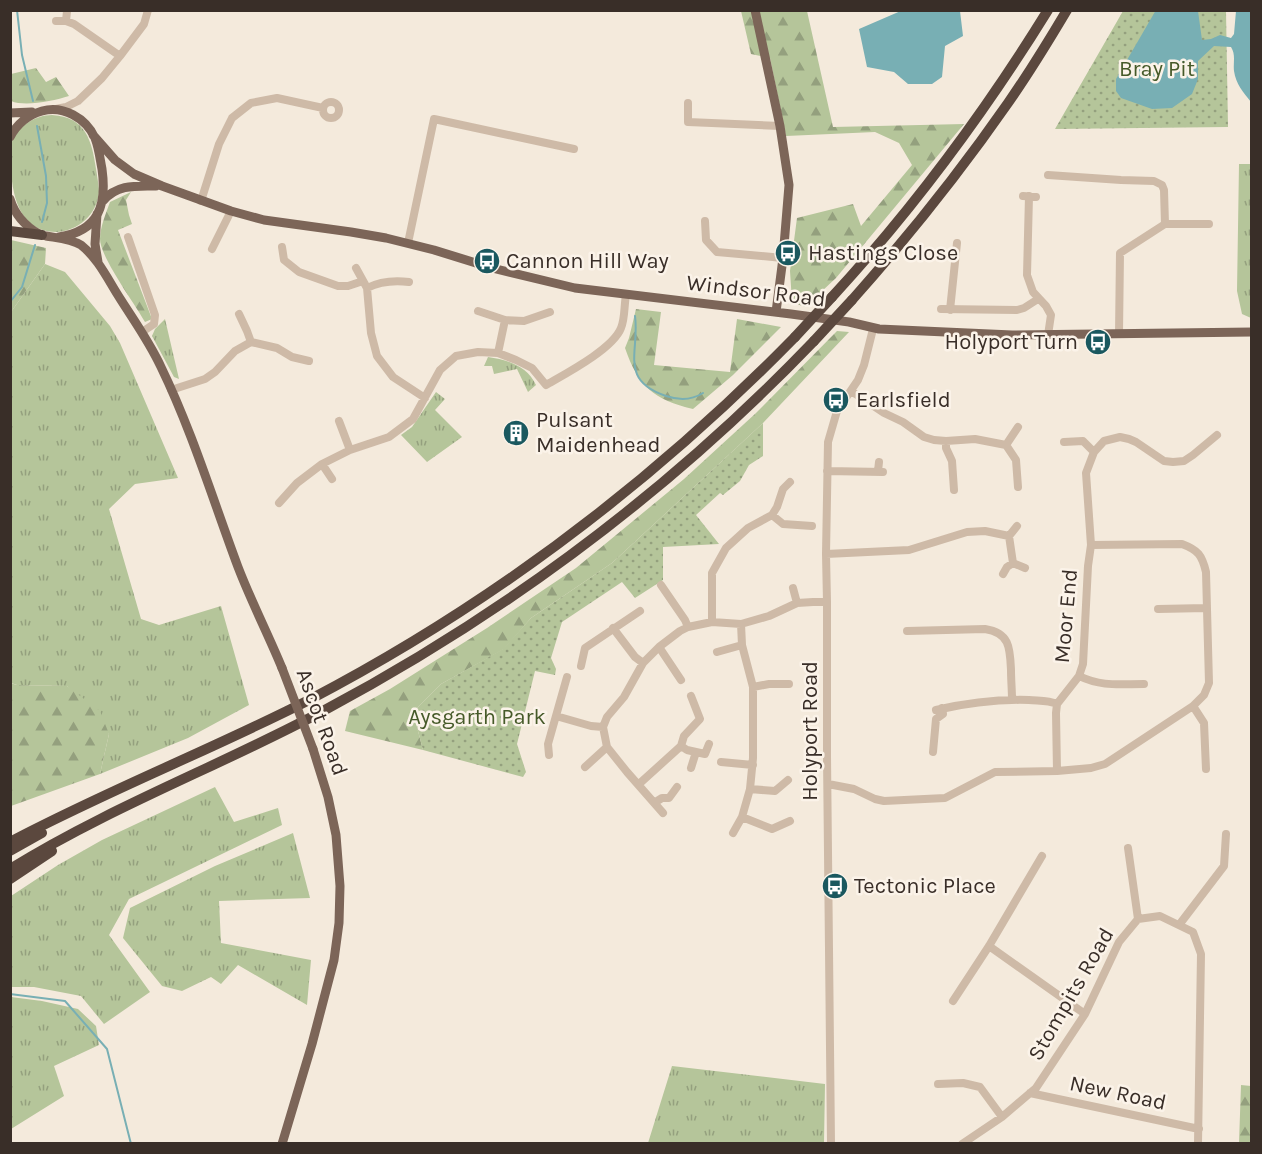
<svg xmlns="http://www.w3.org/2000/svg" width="1262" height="1154" font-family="Karla,sans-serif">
<defs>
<pattern id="grass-tufts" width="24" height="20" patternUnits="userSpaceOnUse" patternTransform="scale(1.5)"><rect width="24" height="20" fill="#b5c59a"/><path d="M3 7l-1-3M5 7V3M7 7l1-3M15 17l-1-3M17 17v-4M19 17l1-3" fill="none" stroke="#94a07e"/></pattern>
<pattern id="forest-firs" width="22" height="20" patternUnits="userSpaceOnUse" patternTransform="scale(1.5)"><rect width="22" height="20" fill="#b5c59a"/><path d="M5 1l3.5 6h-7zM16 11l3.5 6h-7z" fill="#94a07e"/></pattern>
<pattern id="park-dots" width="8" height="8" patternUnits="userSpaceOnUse" patternTransform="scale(1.5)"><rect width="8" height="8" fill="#b5c59a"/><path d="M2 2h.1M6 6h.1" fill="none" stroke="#94a07e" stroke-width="1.8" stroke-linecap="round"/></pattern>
</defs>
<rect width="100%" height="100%" fill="#f4eadc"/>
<!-- grass -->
<path fill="url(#grass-tufts)" d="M52,115C86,117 92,141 96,169C97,177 99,185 99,192C97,215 78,231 56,232C19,232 11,193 11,164C11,157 9,148 12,141C18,126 36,115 52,115Z
M1239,164H1251V318L1242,314L1237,291Z
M45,264L65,272L110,326L120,343L178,478L135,484L109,509L141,619L159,625L221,606L249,705L188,738L100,774L109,734L67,686L17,685L11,683V312Z
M165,319L179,379L174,377L152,336L155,329Z
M488,357C508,360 527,366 536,385L528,392L517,369L494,374L492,366H484Z
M436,392L445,399L435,410L462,437L427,462L401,435L412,427Z
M215,787L234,822L278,808L282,825L129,899L109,935L150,992L104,1024L81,996L34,987H11V896L58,865L102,840Z
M293,833L310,898L219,901L221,943L311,960L307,1005L238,965L221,984L211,977L182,991L162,986L123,938L130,908L215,866Z
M11,997L42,1001L78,1009L96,1026L99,1045L54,1066L64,1096L11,1129Z
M672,1066L825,1084L824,1143H648Z"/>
<!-- forest -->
<path fill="url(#forest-firs)" d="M741,11H807L833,127L964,124L836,278L805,307L792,302L790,271L797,218L853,204L861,226L912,165L899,143L875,132L786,136L770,58L751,54Z
M36,68L46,82L56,77L69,96C53,101 25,107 11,101V74Z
M131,192L126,200L129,215L132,224L118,230L152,319L145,322C135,304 100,257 100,239C100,227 106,213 110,202Z
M11,240L46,248L45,264L11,312Z
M636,309L661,312L654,365L730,372L737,319L781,327L733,375L693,409C654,400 638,386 625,348L629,338Z
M837,331L849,332L763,423L612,563L531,618L504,649L441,684L413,712L423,750L345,731L350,711L390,689L487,628L576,568L684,479L756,413Z
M10,683L17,685L67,686L100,711L109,734L100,774L11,806Z
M1241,1085L1251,1086V1143H1239Z"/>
<!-- park -->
<path fill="url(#park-dots)" d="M1123,11H1226L1228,127L1055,129Z
M763,423V456L749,465L740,481L723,495L720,493L696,515L719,544L663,547V580L635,598L622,582L562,622L551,658L556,669L555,675L535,671L517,744L526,772L523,777L423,750L413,712L441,684L503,649L531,618L612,563Z"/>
<!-- water -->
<path fill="#78afb4" d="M903,10L960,11L963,36L945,46L942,77L932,84H908L894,72L867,67L859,29Z
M1156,10L1198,11L1202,40L1211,39L1220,35L1231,38L1234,34L1236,11H1251V102C1243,92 1236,84 1234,71C1233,62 1236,55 1231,47L1214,46L1198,61V79L1192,94L1172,108L1152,109L1121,98L1116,91V79Z"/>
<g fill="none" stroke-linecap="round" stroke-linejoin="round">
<!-- stream -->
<path stroke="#78afb4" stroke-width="2" d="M17,10L22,55L33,101
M37,126L46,176L47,203L42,222
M10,302L22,287L35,245
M635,316C640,351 618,380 666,396C678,400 692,400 703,393
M10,994L65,1001L107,1049L131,1144"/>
<!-- minor -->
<path stroke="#cebaa7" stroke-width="8" d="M56,21H66L74,24L120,56
M66,21L67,11
M323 110a8 8 0 1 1 16 0a8 8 0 1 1-16 0Z
M688,103V122L780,126
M56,109L66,107L78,101L102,78L120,56L144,24L148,10
M1048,175L1121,180L1154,181L1162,185L1164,190L1165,224L1120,253L1119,334
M1023,196L1036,197
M1029,196L1027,275L1033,292L1046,306L1051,315L1048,335
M201,201L219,144L232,118L251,103L277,98L323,108
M705,221L706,240L717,252L783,258
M1165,224H1209
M128,237L155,315L154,324L142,332
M408,243L434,119L574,149
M282,247L284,260L299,272L338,286H348L363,281
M212,249L231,211
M356,268L367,288L371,333L377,356L393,377L425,398
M367,288C381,281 394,280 409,282
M941,309L1017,310L1024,308L1038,299
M950,310L957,243
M478,311L505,320L524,321L550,312
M239,314L247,331L251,342
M498,353L505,320
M171,390L205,379L215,372L235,351L251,342L277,348L292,357L309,361
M851,391L884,413L903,422L924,437L934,440L946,441L975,439L1006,445
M339,421L350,450
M946,441V448L952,461L954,490
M1064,442L1083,441L1094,452
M322,464L332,479
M827,471L883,472
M878,471L879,462
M1018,487L1016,460L1006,445L1018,427
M279,503L297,483L322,464L350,450L389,437L413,419L440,370L456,356L478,352L498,353L516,360L532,368L546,385C565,374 613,349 621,328C625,319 624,306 626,295
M772,515L783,524L812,526
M826,554L909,550L967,532L985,531L1009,536
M1013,563L1009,536L1017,526
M1003,574L1007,567L1013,563L1025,568
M661,585L685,620L688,627
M793,588L797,603
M1158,609L1206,608
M712,622V573L726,548L748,528L772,515L777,507L783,489L790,482
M613,628L635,657L643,663
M907,631L985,629C1010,633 1010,648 1011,670C1011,680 1012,690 1012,700
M659,647L681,680
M717,652L742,645
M581,666L585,648L640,611
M1079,676C1102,687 1119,684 1144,684
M753,687L769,684H789
M1193,706L1204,723L1206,769
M936,710C967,703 997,699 1029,700C1039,701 1048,700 1057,704
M556,716L591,726L603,727
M681,746L687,750L705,754L709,744
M933,752L936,719L943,714L942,708
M549,755L548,744L567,677
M721,762L753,765
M585,767L607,747
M691,768L696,752
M1057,771L1056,713L1057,704L1079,676L1083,664L1088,566L1091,545L1086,473L1094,452L1104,441L1120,437L1129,439L1136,442L1164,461L1173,462L1184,461L1193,455L1217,435
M639,784L681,746L684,736L700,719L691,696
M828,784L854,789L875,799L884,801L945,798L995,772L1057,771L1091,768L1105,764L1193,706L1204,695L1209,683L1206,572C1202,555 1198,550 1182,544L1091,545
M750,789L775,791L788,780
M654,803L662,798H669L677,787
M663,813L627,772L607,747L603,727L607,717L624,697L643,663L659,647L680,631L688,627L712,622L741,624L769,616L797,603L813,602H827
M742,817L772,829L790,821
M733,833L742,817L750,789L753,758V687L742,645L741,624
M1128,848L1138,919
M1179,925L1224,866L1226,834
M989,946L1085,1014
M953,1001L989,946L1042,856
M938,1084L963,1083L980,1087L1002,1117
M1030,1093L1199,1129
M831,1144L827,756V602L826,554L828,442L837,411L858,380L864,365L873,329
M962,1144L1002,1117L1036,1088L1085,1014L1119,942L1138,919L1160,916L1193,932L1201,954L1198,1144"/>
<!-- major -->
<path stroke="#7c6558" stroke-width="9" d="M755,10L780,126L789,185L783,258L776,312
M10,113L32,112
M93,135L115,160L134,174L162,186L231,211L264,220L351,232L386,238L434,250L492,268L575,288L791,314L849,322L879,329L1012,335L1252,332
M10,137C17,124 28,115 42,111C63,105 86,118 95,138C99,148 100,159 102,169C107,205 99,231 59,237
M10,199C15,215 25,226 39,234
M103,201C117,184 136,186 156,186
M97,214L95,244L98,262
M46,236C57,238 71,239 81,245C99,259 109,282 121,300C135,322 150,343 161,367C192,431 213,500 238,567C251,601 268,634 282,668
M282,1144L312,1044L334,960L339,923L340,886L336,835L328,797L313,749"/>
<!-- highway -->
<path stroke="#5b483e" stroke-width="10" d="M10,231L42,235
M832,297C913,209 985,112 1048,10
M852,300C908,237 960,172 1008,103C1029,73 1048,42 1067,10
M10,842C108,790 211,750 309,700C489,606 653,482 795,337
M10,851L42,833
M10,869C110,807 220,766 323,711C505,614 671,490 814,341
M10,879L52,851"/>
<!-- major-bridge -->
<path stroke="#7c6558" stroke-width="9" d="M282,668L313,749"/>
<!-- highway-bridge -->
<path stroke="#5b483e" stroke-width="10" d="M795,337L832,297
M814,341L852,300"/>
</g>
<!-- icons -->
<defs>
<symbol id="bus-disc" viewBox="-11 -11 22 22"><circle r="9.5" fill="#1a585f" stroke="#fbf3e9"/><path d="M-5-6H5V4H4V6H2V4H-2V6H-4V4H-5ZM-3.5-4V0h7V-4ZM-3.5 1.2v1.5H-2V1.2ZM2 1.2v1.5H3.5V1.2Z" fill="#fff"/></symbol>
<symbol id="building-disc" viewBox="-11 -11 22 22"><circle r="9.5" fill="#1a585f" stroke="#fbf3e9"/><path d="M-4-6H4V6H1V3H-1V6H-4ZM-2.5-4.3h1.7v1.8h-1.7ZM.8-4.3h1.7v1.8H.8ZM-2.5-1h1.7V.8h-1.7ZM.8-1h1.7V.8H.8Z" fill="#fff"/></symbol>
</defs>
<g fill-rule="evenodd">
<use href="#bus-disc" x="773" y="238" width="30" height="30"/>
<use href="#bus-disc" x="472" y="246" width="30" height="30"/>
<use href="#bus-disc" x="1083" y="327" width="30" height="30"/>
<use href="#bus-disc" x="821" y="385" width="30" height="30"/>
<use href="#building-disc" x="501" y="418" width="30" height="30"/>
<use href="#bus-disc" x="820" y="871" width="30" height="30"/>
</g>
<g text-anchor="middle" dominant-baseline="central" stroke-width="5" stroke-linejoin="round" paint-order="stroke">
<!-- park labels -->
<g font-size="22" fill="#465a29" stroke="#fbf3e9">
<text x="1157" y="69">Bray Pit</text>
<text x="477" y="717">Aysgarth Park</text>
</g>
<!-- poi labels -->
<g font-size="22" fill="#392e28" stroke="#fbf3e9" text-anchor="start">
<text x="808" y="253">Hastings Close</text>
<text x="506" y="261">Cannon Hill Way</text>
<text x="1078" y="342" text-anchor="end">Holyport Turn</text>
<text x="856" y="400">Earlsfield</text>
<text x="536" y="420">Pulsant<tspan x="536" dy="25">Maidenhead</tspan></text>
<text x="854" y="886">Tectonic Place</text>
</g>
<!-- street labels -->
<g font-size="22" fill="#392e28" stroke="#fbf3e9">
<text transform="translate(756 291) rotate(7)">Windsor Road</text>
<text transform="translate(1066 616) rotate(-85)">Moor End</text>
<text transform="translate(322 722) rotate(70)">Ascot Road</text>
<text transform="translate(810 731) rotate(-90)">Holyport Road</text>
<text transform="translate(1071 994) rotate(-60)">Stompits Road</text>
<text transform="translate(1118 1093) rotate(12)">New Road</text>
</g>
</g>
<!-- border -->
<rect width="1262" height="1154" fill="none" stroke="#392e28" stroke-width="24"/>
</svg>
